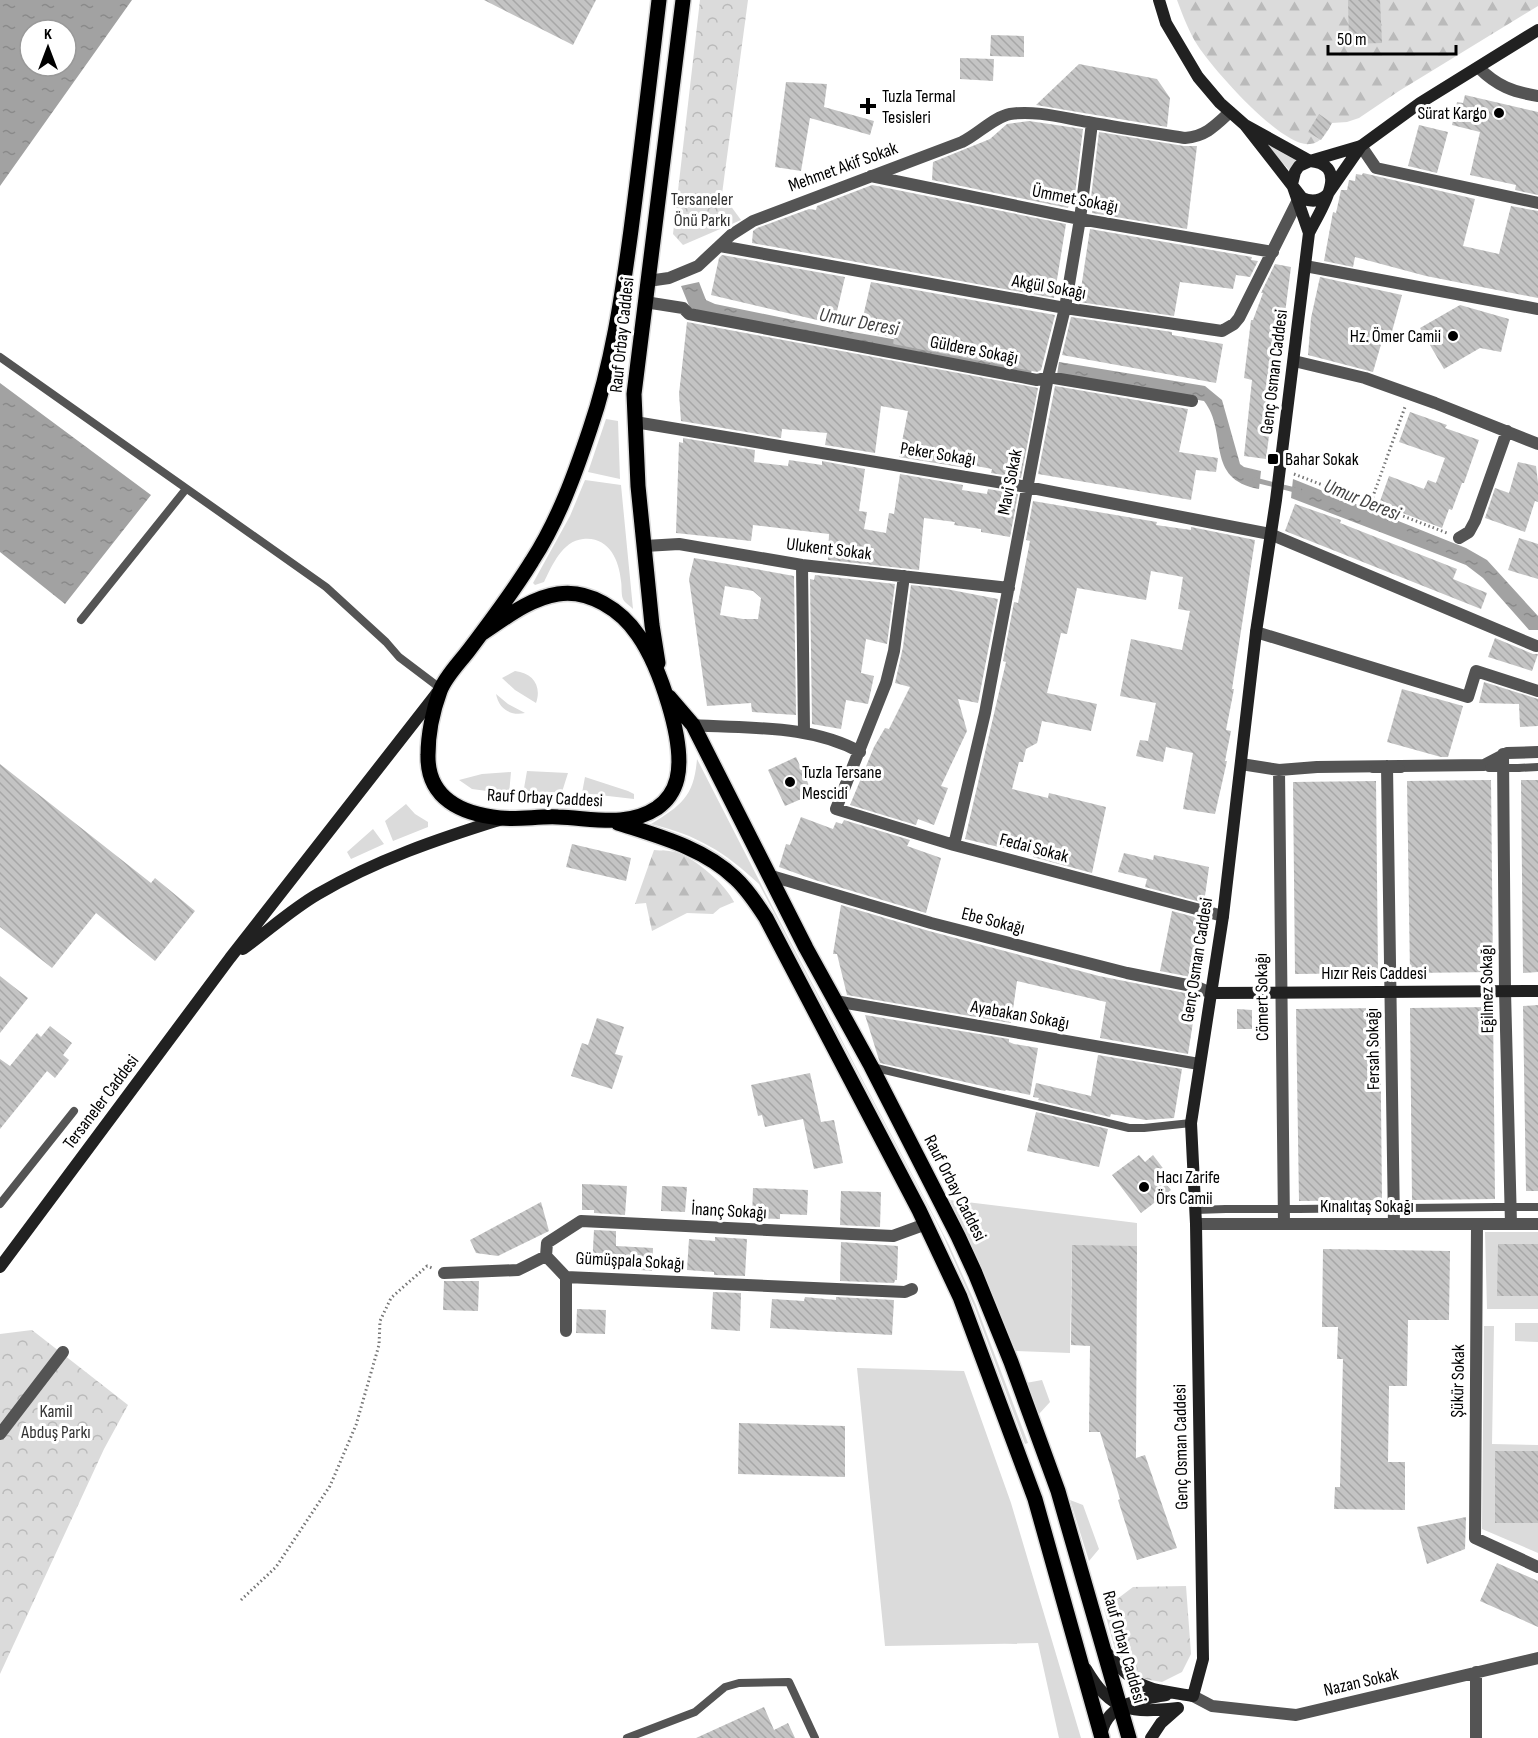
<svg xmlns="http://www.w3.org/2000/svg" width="1538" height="1738" font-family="'Sofia Sans Condensed',sans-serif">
<defs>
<pattern id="forest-firs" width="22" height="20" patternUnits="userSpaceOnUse" patternTransform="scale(1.5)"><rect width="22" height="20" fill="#dbdbdb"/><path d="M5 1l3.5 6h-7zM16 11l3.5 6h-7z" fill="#bababa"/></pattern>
<pattern id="park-crowns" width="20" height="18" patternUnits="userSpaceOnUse" patternTransform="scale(1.5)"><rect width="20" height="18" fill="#dbdbdb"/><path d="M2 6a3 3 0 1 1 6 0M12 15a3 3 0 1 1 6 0" fill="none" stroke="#bababa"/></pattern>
<pattern id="water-ripples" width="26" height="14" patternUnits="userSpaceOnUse" patternTransform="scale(1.5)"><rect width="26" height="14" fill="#a2a2a2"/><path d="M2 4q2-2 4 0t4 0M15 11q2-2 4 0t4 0" fill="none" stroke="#8a8a8a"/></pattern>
<pattern id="building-back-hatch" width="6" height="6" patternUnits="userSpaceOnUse" patternTransform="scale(1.5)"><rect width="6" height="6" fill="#c4c4c4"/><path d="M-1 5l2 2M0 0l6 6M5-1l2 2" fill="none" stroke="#a7a7a7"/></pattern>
</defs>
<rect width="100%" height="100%" fill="#fff"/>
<!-- green -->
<path fill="#dbdbdb" d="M1262,141L1300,161L1291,172Z
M606,419L618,421L620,479L588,472Z
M585,480L621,485L633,609C630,606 624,602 623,599C621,595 622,586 621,581C619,559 608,536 583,539C562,541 552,566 544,582L535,585L533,583L570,516Z
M515,671C533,673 542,686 536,703L515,690L502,678Z
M496,694L508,704L525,713C510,716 499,709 496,694Z
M697,759L789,939L949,1245L976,1305L1028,1443L1025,1444L975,1308L942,1233L759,884C725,852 697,835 651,824C682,805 694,796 697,759Z
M527,771L568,773L562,792L523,794Z
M511,772L509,794L472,789L459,780L482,774Z
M585,777L628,791L634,794V799L582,793Z
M406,804L415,814L428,822V827L393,841L385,821Z
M373,829L384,844L351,859L347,852Z
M950,1200L1137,1223V1246H1072L1070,1353L1016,1351Z
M1485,1232H1538V1309H1487Z
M1515,1323H1538V1342L1515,1341Z
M1484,1326H1494L1492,1444L1538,1445V1553L1482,1529Z
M857,1368L964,1371L1011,1503L1081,1738H1059L1038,1643L885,1646Z
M1042,1380L1050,1402L1039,1414L1026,1383Z
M1070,1500L1083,1505L1099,1549L1089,1561Z"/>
<!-- forest -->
<path fill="url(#forest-firs)" d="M1177,0H1538V6L1399,91L1359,118L1347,122L1332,123C1327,132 1322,143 1310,144C1282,148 1213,69 1198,46C1189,32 1183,16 1177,0Z
M654,850C661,851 671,850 678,853C696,859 726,885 734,902L720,908L713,914L687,913L652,931L646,903L635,904Z"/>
<!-- park -->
<path fill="url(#park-crowns)" d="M700,0H748L722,194L741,220L683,245L673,234Z
M32,1330L128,1405L104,1449L0,1674V1334Z
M1186,1586L1191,1654L1182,1672L1162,1682L1144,1679L1116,1653L1104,1609L1133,1587Z"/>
<!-- water -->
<path fill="url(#water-ripples)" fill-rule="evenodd" d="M0,0H132L0,186ZM30,30H66V66H30Z
M699,282L706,300L715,304L842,330L1032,364L1031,377L701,311L690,308L681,286Z
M1059,362L1205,386L1222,400L1240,464L1244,467L1261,471L1259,489C1204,479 1229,433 1204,401L1057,375Z
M0,383L151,495L65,604L0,552Z
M1293,479L1466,548L1487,560L1538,616V630H1529L1483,578L1466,565L1291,498Z"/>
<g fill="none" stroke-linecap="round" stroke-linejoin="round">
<!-- stream -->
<path stroke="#a2a2a2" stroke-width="5" d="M1255,480L1299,491"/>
</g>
<!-- building -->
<path fill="url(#building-back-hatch)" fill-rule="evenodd" d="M484,0H596L573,45Z
M1348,0H1380L1382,43L1349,44Z
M991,35L1024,36V57L990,56Z
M960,58L994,59L993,81L960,79Z
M1079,64L1157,79L1170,98L1167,127L1036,105Z
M786,82L827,84L824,107L874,121L870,135L810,118L801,171L775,167Z
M1465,95L1538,112V195L1515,190L1516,185L1470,175L1480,132L1452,125L1457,102L1463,103Z
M1319,114L1332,123L1321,140L1308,132Z
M1029,121L1083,129L1075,194H1071L1068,208L932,180L933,162L990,139L1007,124Z
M1419,125L1448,132L1437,173L1408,166Z
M1099,132L1184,146H1197L1187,229L1092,213L1094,197H1091Z
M1363,173L1475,199L1463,246L1499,254L1511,206L1538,211V298L1426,276L1355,257L1353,267L1324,261L1333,212L1336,213L1341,190H1347L1349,180L1355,181L1356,174L1362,175Z
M872,185L1066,224L1054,298L752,243L753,231L757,228L809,209L816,210L817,206Z
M1090,229L1252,257L1251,260L1258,261L1250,277L1236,275L1233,289L1180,282L1174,316L1079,302Z
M722,255L845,277L834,324L711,295L719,258Z
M1275,264L1291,267L1266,459L1244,456L1252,380L1244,378L1251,320H1253L1263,293H1261Z
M1320,277L1402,295L1391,335L1384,334L1373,372L1308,355L1311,318Z
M871,282L1055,315L1041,370L1037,372L893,344L894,338L860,330Z
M1460,305L1509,319L1501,352L1480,348L1444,369L1420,328Z
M1071,317L1172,332V335L1223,344L1216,383L1062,355Z
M687,322L1038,388L1021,478L991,473L992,469L966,464V468L899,457L908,411L881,406L875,453L825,445L827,433L782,429L781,438L681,421L679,394Z
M1055,386L1188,409L1179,452L1218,458L1216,472L1196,470L1191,500L1038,474Z
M1410,412L1447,425L1445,428L1479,440L1464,483H1462L1452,510L1449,509L1442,528L1379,504L1389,476L1424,489L1428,480L1436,483L1445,458L1399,442Z
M683,438L755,450L754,462L788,466L789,460L822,465V461L865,469L859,511L867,512L864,529L886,533L889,513L894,514L900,474L963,485L962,490L987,494L988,489L1018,494L1010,537L981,532V529L954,525L955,522L924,518L919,570L828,560L829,534L753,525L751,541L676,533L679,442L683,443Z
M1518,462L1536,466L1538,483V502L1535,501L1525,532L1485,518L1495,488L1509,493Z
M1033,501L1157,522L1156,525L1191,530V527L1255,540L1232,689H1234L1226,730L1231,731L1225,761H1227L1215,814L1183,809L1193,753L1166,747L1163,762L1136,756L1140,740L1148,741L1156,703L1120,696L1131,639L1182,650L1190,611L1178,609L1183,577L1151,571L1146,600L1077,588L1067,634L1061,633L1047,693L1097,704L1091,731L1042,721L1037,743L1026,749L1023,762H1019L1012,789L1048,798L1049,793L1106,807L1092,873L1033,857V855L965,839L1006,662L1003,661L1014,602L1018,603L1030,541L1026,540Z
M1295,504L1341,520L1340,523L1457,569L1453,579L1487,593L1481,609L1285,531Z
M1519,538L1538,544V579L1508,570Z
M694,558L794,576L796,715L752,712L751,703L707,706L689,579ZM725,586L753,591L761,598L758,619H743L720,615Z
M815,575L895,584L887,644L866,639L861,673L874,676L868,704L846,700L841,729L812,724L810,579L814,580Z
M911,585L946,589L998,599L978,703L958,699L967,731L941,786L948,788L934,825L918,819L916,825L850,805L874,747L885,728L889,729L910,687L895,683L903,647Z
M1495,638L1533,654H1538L1532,671L1488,657Z
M1484,682L1538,699V726L1520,727L1519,704L1479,703Z
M1402,689L1463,706L1448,757H1441L1387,742Z
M796,757L813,794L785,806L768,770Z
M0,764L151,883L155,878L195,911L155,961L96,913L52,968L0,927Z
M1491,780L1493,972L1410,973L1407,781Z
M1521,780H1538V972L1523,973Z
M1376,781L1378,973L1295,974L1293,782Z
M801,817L833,829L836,822L842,824L844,820L910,840L907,846L941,858L926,913L815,880L779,867L786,844L790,845Z
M572,844L631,858L626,881L566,867Z
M1124,853L1153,860L1154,855L1209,867L1204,903L1145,887L1147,879L1118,872Z
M841,905L929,931L1099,976L1195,995L1191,1021L1193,1022L1188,1054L1100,1038L1106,1002L1017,981L1011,1023L847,995L837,954H833Z
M1172,911L1202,919L1201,925L1204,926L1196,978L1160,971Z
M0,976L28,998L0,1033Z
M1538,1005V1191H1526L1523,1006Z
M1493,1007L1495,1199L1412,1200L1410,1008Z
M1380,1008L1382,1200L1299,1201L1296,1009Z
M1237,1009L1252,1010V1029H1237Z
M865,1015L1009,1039V1042L1014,1044L1038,1048L1030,1095L1006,1090L1005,1091L880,1063Z
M597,1018L624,1027L615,1054L623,1056L612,1089L571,1076L582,1043L588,1045Z
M50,1026L72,1043L63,1055L69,1060L55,1078L47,1071L0,1129V1059L10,1066L37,1033L41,1037Z
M1098,1055L1182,1069L1174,1118L1146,1120L1111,1114L1110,1117L1038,1100L1039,1098L1033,1097L1036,1083L1091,1096Z
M810,1073L821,1122L834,1120L843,1163L814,1169L803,1119L765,1127L762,1115L758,1116L751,1085Z
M1036,1112L1108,1129L1099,1167L1027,1151Z
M1139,1155L1145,1162L1153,1155L1171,1179L1165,1183L1171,1190L1141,1213L1112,1175Z
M582,1184L627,1186L625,1215L594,1213V1210H582Z
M662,1186L687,1187L685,1212L661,1211Z
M753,1188L808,1190L807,1215L780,1214V1219L752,1218Z
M841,1191L881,1192L880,1227L840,1225Z
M541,1202L549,1231L498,1256L476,1253L470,1240Z
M594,1230L616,1231V1246L653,1248L652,1271L592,1266Z
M715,1237L747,1239L745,1276L714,1275V1272L687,1270L689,1239L715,1241Z
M841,1242L898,1246L897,1280H895L894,1283L840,1281Z
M1498,1244H1538V1296H1497Z
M1072,1245L1137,1246L1136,1458L1145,1455L1177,1548L1137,1560L1118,1500L1120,1499L1100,1432H1089L1090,1346L1071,1345Z
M1323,1249L1450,1251L1449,1320H1408L1407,1386H1389L1388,1462H1405V1510L1334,1509L1335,1487H1340L1343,1359H1337L1338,1327H1322Z
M444,1281H479L478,1311L443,1310Z
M713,1292L741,1293L740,1331L711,1329Z
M805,1297L836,1300V1297L894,1300L892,1335L770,1328L772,1299L804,1301Z
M577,1309L606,1310L605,1334L576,1333Z
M739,1423L845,1426V1477L738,1474Z
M1495,1451H1538V1523H1495Z
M1466,1517L1465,1549L1427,1564L1417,1527Z
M1497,1563L1538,1581V1627L1480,1601Z
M764,1707L774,1730L788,1723L795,1738H696Z"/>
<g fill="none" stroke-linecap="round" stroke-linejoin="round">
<defs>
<path id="primary" d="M481,634C504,619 530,598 558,594C589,589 621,610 638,635C659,665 686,742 677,779C674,791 667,801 657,808C627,828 592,818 558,817C539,816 519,820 500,818C462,814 427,799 428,755C428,735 433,710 440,691C445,677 460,662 469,650C491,621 513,592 532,561C558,521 575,474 590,429C612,365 622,297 631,230C641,154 650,77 659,0
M658,663L652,625L638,486L634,394L683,0
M669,697L693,725L806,948L871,1066L958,1236L975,1273L1011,1362L1058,1491L1129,1738
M618,823C658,836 704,848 735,878C747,889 757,904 766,918L919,1210L960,1297L1035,1499L1102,1738"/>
</defs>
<!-- primary casing -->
<use href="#primary" stroke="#dbdbdb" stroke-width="18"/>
<!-- path -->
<path stroke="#767676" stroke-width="3" stroke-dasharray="1.5 3" stroke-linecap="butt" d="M1294,474L1447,533
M1371,502L1405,407
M241,1600L276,1567L330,1486L356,1425L379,1345L380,1321L391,1298L427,1266L432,1268"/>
<!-- lane -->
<path stroke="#545454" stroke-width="8" d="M0,357L326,587L386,642L399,657L440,688
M81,620L186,489
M1518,768L1538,767
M872,1067L1129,1128H1144L1191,1123
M0,1204L74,1111
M1524,1207H1538
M1408,1208L1496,1207
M1299,1209L1380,1208
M1195,1210L1226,1209
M627,1738L695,1712L725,1687L739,1683L789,1682L815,1738"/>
<!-- street -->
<path stroke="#545454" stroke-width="12" d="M1479,68C1497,86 1513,92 1538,96
M1361,146L1376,168L1538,203
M871,176L1080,219L1273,252
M720,246L1065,308L1222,331L1234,324L1239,318L1298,200
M1305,266L1538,309
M648,281L669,278L698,266L731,235L753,221L962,142C977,135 994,117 1010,114C1035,110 1064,118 1088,122C1120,128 1153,133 1185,138C1206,136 1215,126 1230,112
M645,302L683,308L689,314L1037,380L1048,377L1192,401
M1294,361L1365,378L1435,403L1538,444
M635,422L1027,487L1270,534L1536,646
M1459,538L1469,532L1475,521L1507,431
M645,546L679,544L802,565L1009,588
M802,565L804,732
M904,576L894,651L886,683L836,809L954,845L1223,916
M1256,632L1468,697L1476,671L1538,691
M693,725C748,729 810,724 860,752
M1503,754L1505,991L1511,1224
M1241,764L1279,770L1317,767L1484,765L1507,753L1538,752
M1387,766L1394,1224
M1279,770L1284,1224
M954,845L985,713L1048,377L1065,308L1080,219L1092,123
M768,875L931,923L1127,973L1197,987L1211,993
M835,1001L1199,1064
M1196,1224H1538
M1477,1224L1475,1538L1538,1567
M546,1256L547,1243L581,1221L893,1236L926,1224
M444,1273L518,1270L546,1256L566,1277L905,1292L912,1289
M566,1277V1331
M0,1434L63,1352
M1193,1696L1212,1706L1296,1715L1538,1658
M1476,1738V1672"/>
<!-- secondary -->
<path stroke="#212121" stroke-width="12" d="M1159,0L1166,23L1198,77L1220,103L1245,125L1302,198C1311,202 1319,202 1327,195L1361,146
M1245,125L1310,161C1353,165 1319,212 1309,233L1292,184L1295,172L1299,166L1310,161L1361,146L1420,103L1538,30
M243,949C268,931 292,909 318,894C376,860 438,839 502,819
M1211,993L1538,991
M0,1267L230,958L437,693
M1105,1651C1140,1690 1142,1688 1193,1696
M1086,1669C1112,1713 1131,1713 1178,1708
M1193,1696L1203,1659L1196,1224L1191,1123L1223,916L1256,632L1276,500L1309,233
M1101,1737C1105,1703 1138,1700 1166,1695
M1151,1738L1161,1723L1178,1708"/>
<!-- primary -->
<use href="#primary" stroke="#000" stroke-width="15"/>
<!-- lane-bridge -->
<path stroke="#545454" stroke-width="8" d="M1489,768H1518
M1373,769H1401
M1496,1207H1524
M1380,1208H1408
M1226,1209H1299"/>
</g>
<!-- markers -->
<g fill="#000" stroke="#fff" stroke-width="2">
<path d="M865 97h6v6h6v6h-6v6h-6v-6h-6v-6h6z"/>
<circle cx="1499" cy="113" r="6"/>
<circle cx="1453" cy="336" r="6"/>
<rect x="1267" y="453" width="12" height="12" rx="3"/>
<circle cx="790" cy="782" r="6"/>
<circle cx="1144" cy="1187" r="6"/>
</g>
<g text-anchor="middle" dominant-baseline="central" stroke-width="6" stroke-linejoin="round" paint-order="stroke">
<!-- poi labels -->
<g font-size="18" fill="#000" stroke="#fff" text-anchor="start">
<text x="882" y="96">Tuzla Termal<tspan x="882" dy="21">Tesisleri</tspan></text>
<text x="1487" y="113" text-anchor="end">Sürat Kargo</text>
<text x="1441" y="336" text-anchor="end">Hz. Ömer Camii</text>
<text x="1285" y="459">Bahar Sokak</text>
<text x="802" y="772">Tuzla Tersane<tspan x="802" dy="21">Mescidi</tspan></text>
<text x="1156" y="1177">Hacı Zarife<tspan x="1156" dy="21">Örs Camii</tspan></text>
</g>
<!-- street labels -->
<g font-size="18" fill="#000" stroke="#fff">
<text transform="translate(843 167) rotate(-20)">Mehmet Akif Sokak</text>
<text transform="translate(1075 199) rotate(11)">Ümmet Sokağı</text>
<text transform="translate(1049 287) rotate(10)">Akgül Sokağı</text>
<text transform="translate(622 335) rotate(-84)">Rauf Orbay Caddesi</text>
<text transform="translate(974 350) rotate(11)">Güldere Sokağı</text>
<text transform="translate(1274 372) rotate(-83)">Genç Osman Caddesi</text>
<text transform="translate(938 454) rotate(9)">Peker Sokağı</text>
<text transform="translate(1010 482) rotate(-79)">Mavi Sokak</text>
<text transform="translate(829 549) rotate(7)">Ulukent Sokak</text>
<text transform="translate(545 798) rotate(3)">Rauf Orbay Caddesi</text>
<text transform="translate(1034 848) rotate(15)">Fedai Sokak</text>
<text transform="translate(993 921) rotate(14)">Ebe Sokağı</text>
<text transform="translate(1197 960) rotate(-81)">Genç Osman Caddesi</text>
<text x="1374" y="973">Hızır Reis Caddesi</text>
<text transform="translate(1487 989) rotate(-91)">Eğilmez Sokağı</text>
<text transform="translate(1262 997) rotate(-91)">Cömert Sokağı</text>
<text transform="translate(1020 1015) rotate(10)">Ayabakan Sokağı</text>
<text transform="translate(1373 1049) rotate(-91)">Fersah Sokağı</text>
<text transform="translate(101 1102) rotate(-53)">Tersaneler Caddesi</text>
<text transform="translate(955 1188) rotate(63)">Rauf Orbay Caddesi</text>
<text x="1367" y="1206">Kınalıtaş Sokağı</text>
<text transform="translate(729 1211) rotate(3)">İnanç Sokağı</text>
<text transform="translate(630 1261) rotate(3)">Gümüşpala Sokağı</text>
<text transform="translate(1458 1381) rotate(-89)">Şükür Sokak</text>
<text transform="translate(1181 1447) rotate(-91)">Genç Osman Caddesi</text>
<text transform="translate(1124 1647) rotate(74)">Rauf Orbay Caddesi</text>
<text transform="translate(1361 1682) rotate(-13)">Nazan Sokak</text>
</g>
<!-- park labels -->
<g font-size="18" fill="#323232" stroke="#fff">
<text x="702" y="199">Tersaneler<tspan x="702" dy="21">Önü Parkı</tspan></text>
<text x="56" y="1411">Kamil<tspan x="56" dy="21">Abduş Parkı</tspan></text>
</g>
<!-- water labels -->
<g font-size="20" font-style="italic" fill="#434343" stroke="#fff">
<text transform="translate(859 322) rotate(11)">Umur Deresi</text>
<text transform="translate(1362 500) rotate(22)">Umur Deresi</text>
</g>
</g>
<!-- north arrow -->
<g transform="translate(48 48)"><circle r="28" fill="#ffffff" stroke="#999999" stroke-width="1.5"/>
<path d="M0-4.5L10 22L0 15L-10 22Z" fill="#000000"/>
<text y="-9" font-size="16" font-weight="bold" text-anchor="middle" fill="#000000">K</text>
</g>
<!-- scale -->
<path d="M1328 45v9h128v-9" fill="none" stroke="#000000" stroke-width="3"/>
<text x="1337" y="45" font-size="18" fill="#000000" stroke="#ffffff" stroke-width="4.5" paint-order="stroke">50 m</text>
</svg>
